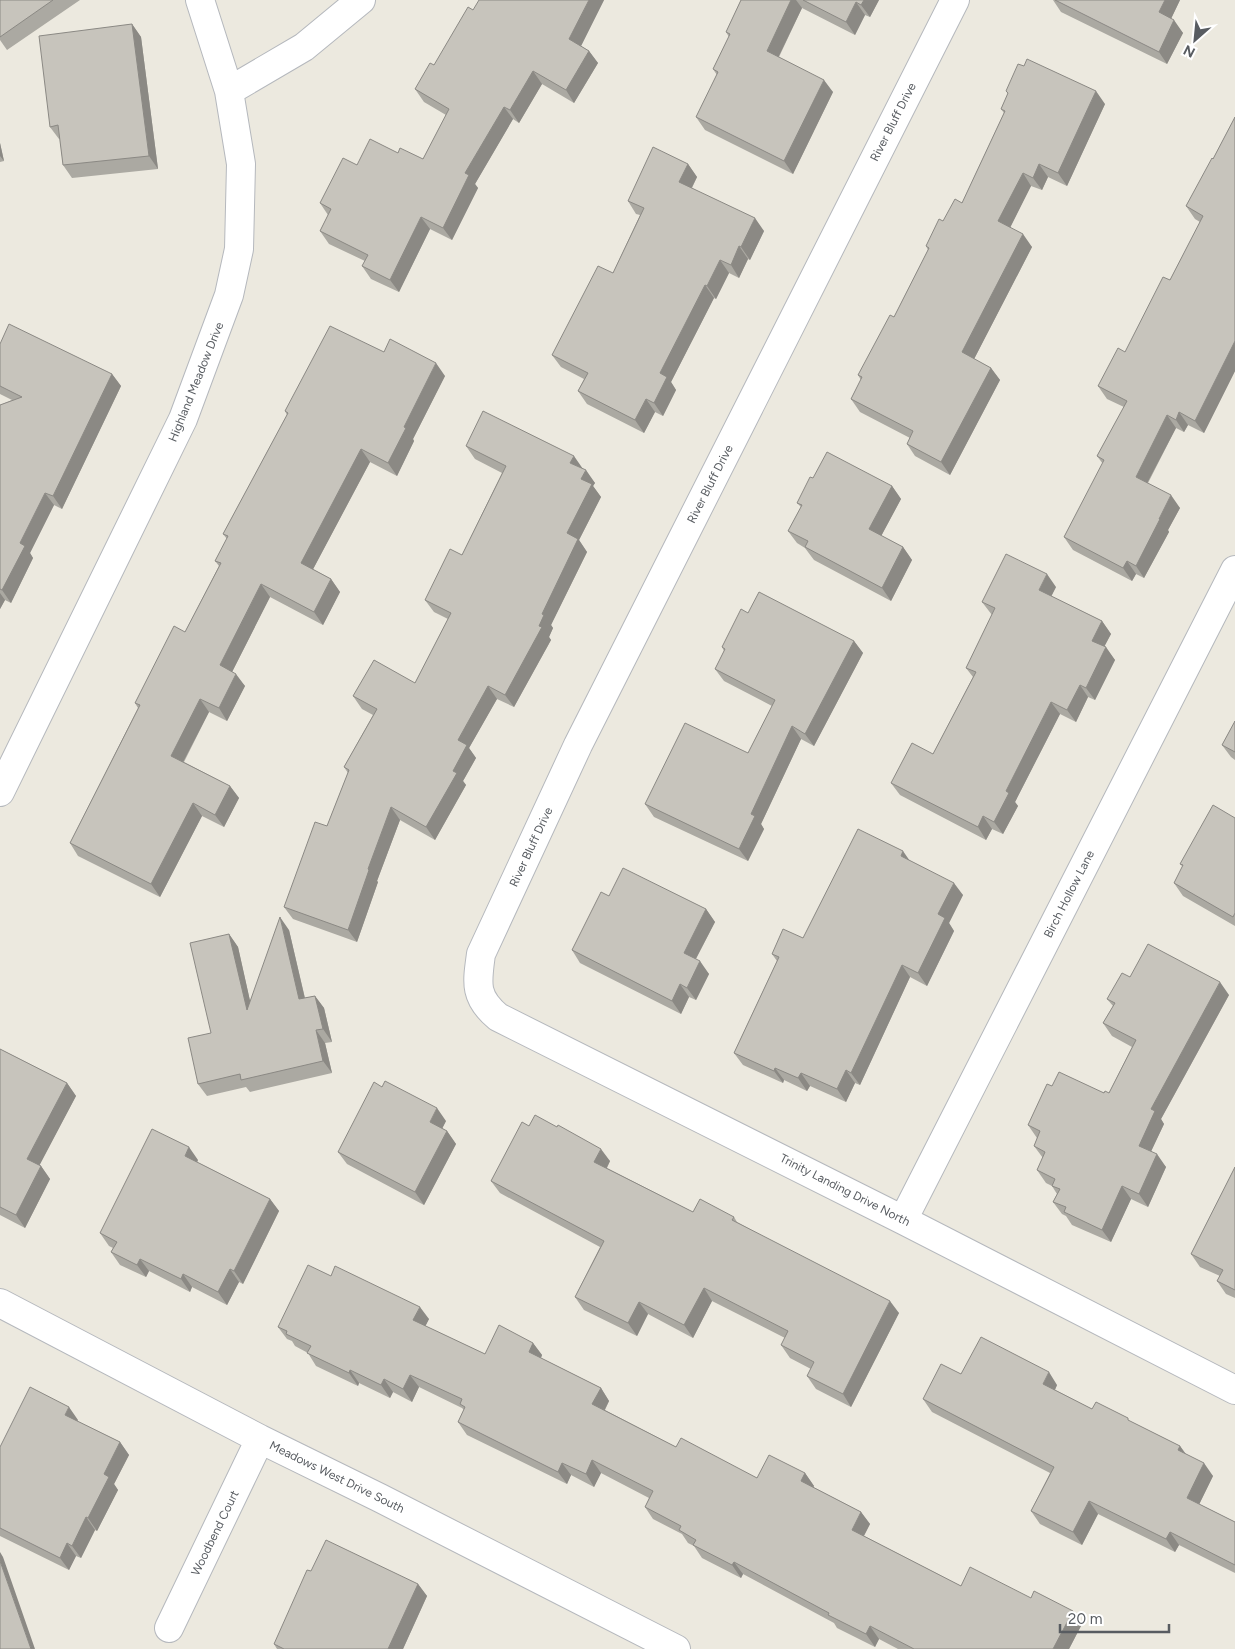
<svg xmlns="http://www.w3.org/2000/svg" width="1235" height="1649" font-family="Figtree,sans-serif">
<rect width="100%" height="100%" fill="#ece9df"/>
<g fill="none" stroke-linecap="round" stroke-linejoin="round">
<defs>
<path id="minor" d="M955,0L578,745L481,954C477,983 474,997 498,1017L903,1220L1235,1390
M229,91L304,47L361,0
M0,792L183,419L229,295L239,249L241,164L229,91L200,0
M903,1220L1235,570
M0,1303L260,1439L380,1498L676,1649
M169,1628L260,1439"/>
</defs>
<!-- minor casing -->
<use href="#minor" stroke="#b5b8bd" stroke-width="30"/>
<!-- minor -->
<use href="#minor" stroke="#fff" stroke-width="28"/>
</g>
<!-- wall -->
<path fill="#aba9a2" d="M0,0H80L7,50L0,40Z
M604,0L581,46L589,51L598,63L574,103L542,84L519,123L513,119L475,184L478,188L452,240L430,229L399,292L371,279L362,266L365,261L329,244L320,231L328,215L320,203L357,165L398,153L423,159L446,115L424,102L415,89L434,65L473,10Z
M741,0H879L870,17L865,15L855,35L802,8L779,57L833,92L793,174L705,130L696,117L717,75L713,69L729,37L726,32Z
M1053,0H1180L1171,19L1183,33L1167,64L1061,12Z
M132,24L141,37L158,169L72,178L63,165L60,139H59L50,127Z
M1006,91L1105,104L1067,186L1048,177L1042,190L1031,186L1010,227L1032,247L974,359L991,368L1000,380L950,475L915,456L907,444L910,438L860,412L851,399L861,380L858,375L894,317L928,250L926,246L943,221L962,203L1004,113L1001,109L1008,94Z
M1235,117V371L1204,433L1188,425L1184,432L1176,428L1148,483L1180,508L1168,530L1169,532L1144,578L1136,574L1132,581L1073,550L1064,537L1103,464L1097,456L1124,407L1107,399L1098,386L1125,352L1170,280L1200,222L1195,219L1186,206L1213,159Z
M0,143L4,161L0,162Z
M688,164L697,177L692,188L764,231L750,260L748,259L739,278L729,273L716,299L714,298L671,382L676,390L663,416L655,412L644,433L587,404L578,391L584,379L561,367L552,355L613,273L640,215L636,214L628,201Z
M0,344L112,374L121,386L62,509L54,505L30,553L33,558L11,603L5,600L0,609V405L12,400L0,394Z
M384,352L445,376L413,439L414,441L397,476L370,462L313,569L331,579L340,592L323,625L270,597L232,672L245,686L227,721L209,712L184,762L230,786L239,798L224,827L202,816L160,897L78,856L70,843L138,708L135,703L185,632L219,566L215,561L227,539L223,534L287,415L285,411Z
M466,446L583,469L595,483L593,486L601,497L579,540L587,552L551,625L553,628L549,637L551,640L514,707L497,699L469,748L476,758L463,781L466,785L435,840L400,820L377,881L378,882L357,942L293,919L284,907L327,826L348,773L344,767L373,715L362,709L353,696L415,683L448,619L434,612L425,600L462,555L502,473L475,459Z
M813,478L892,486L901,499L881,536L903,547L912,560L891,601L814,560L805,548L797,543L788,531L801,507L797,503Z
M1056,587L1051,596L1102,621L1111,634L1104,646L1115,660L1095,700L1088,697L1076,722L1060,714L1015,802L1018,806L1003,834L992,829L986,840L900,795L891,783L933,754L973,677L966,668L992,615L982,602Z
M748,613L854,641L863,653L814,746L801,739L761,824L764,829L748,861L654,817L645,804L748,753L772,706L724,681L715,669L724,651L722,647Z
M1235,721V760L1231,757L1222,745Z
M1235,818V926L1183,896L1174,883L1183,867L1180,864Z
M909,860L963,895L949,923L954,931L927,986L910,977L860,1085L855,1083L846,1102L810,1086L807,1091L784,1080L783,1083L743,1065L734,1053L777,961L772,954L803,938Z
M609,896L706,909L715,922L696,959L709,974L696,1000L689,997L681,1014L580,963L572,950Z
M289,930L305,998L315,996L324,1008L332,1042L325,1043L332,1073L250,1092L246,1087L207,1096L198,1084L211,1033L229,934L238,947L250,1001Z
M1130,977L1229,995L1161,1119L1164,1124L1151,1151L1166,1167L1148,1207L1131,1199L1111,1242L1072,1225L1066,1216L1062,1214L1053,1202L1057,1194L1052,1186L1046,1183L1037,1170L1043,1158L1034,1146L1037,1138L1028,1125L1052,1086L1109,1093L1132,1047L1112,1036L1103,1023L1113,1006L1107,999Z
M0,1049L67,1083L76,1096L39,1165L41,1166L50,1179L25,1228L0,1215Z
M446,1121L442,1128L447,1131L456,1144L424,1205L347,1164L338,1152Z
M529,1126L610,1161L607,1168L693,1212L734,1217L737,1222L899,1313L851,1407L816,1389L807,1376L811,1369L790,1358L781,1345L785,1338L712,1301L693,1338L648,1314L637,1336L584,1310L575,1297L600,1247L500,1193L491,1181Z
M198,1160L197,1162L270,1199L279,1211L243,1284L239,1282L227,1305L192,1287L190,1292L149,1271L146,1277L120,1265L111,1252L113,1248L109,1246L100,1233Z
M1235,1167V1298L1226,1294L1217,1281L1220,1276L1200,1267L1191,1254Z
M331,1276L429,1319L425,1326L485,1354L533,1343L542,1355L541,1358L601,1388L609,1401L605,1410L676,1447L757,1478L805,1473L814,1486L813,1487L861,1512L870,1524L864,1536L961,1586L1082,1624L1069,1649H898L879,1639L875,1647L837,1628L834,1623L743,1574L741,1578L702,1558L694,1546L688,1543L682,1534L653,1519L645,1507L649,1498L601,1473L594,1487L571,1475L567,1484L467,1435L458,1422L464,1410L462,1408L419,1387L412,1402L393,1392L390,1398L359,1383L358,1386L316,1366L308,1353L295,1346L292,1341L287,1339L278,1327Z
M961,1374L1057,1385L1055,1390L1092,1409L1131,1422L1180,1446L1186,1454L1213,1476L1199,1504L1235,1522V1573L1179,1545L1175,1552L1098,1514L1082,1545L1040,1524L1031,1511L1050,1473L932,1412L923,1399Z
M78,1420L77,1421L120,1442L129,1455L114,1484L118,1490L97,1531L95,1530L81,1558L76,1556L69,1570L0,1536V1447Z
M311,1571L418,1584L427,1596L403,1649H277L274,1644Z"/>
<!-- shaded-wall -->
<path fill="#8b8984" d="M589,0H604L578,52L569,39Z
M791,0H796L802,8L775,64L767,51Z
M864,0H879L870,17L861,5Z
M1165,0H1180L1168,25L1159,12Z
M856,2L865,15L855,35L846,22Z
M1174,20L1183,33L1167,64L1159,52Z
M132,24L141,37L158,169L149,156Z
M589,51L598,63L574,103L566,90Z
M533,71L542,84L519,123L510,110Z
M824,80L833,92L793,174L784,161Z
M1096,91L1105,104L1067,186L1058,173Z
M504,107L513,119L475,184L478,188L452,240L443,228L465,173Z
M0,143L4,161L0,156Z
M688,164L697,177L688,195L679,182Z
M1039,164L1048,177L1042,190L1033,178Z
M1023,173L1031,186L1007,234L998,221Z
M421,217L430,229L399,292L390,280Z
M755,218L764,231L750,260L741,247Z
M1023,234L1032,247L971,365L962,352Z
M739,246L748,259L739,278L731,265Z
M720,260L729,273L716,299L707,286Z
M705,285L714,298L671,382L676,390L663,416L654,403L660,373Z
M1235,341V371L1204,433L1195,421Z
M436,363L445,376L413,439L414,441L397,476L388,463L404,427Z
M991,368L1000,380L950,475L941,462Z
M112,374L121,386L62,509L53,496Z
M646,399L655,412L644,433L635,420Z
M1179,412L1188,425L1184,432L1176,420Z
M1167,415L1176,428L1144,489L1136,477Z
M361,449L370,462L310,575L301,563Z
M574,456L583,469L570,463Z
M586,470L595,483L593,486L601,497L579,540L587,552L551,625L553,628L549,637L551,640L514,707L505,695L539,626L542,614L567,533L581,479Z
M892,486L901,499L878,542L869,529Z
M45,493L54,505L30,553L33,558L11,603L2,590L20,543Z
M1171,495L1180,508L1168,530L1169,532L1144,578L1136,566Z
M903,547L912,560L891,601L882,588Z
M1127,561L1136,574L1132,581L1123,568Z
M1047,574L1056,587L1048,603L1039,590Z
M331,579L340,592L323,625L314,612Z
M261,584L270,597L229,678L220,665Z
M0,593L5,600L0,609Z
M1102,621L1111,634L1101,653L1092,641Z
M854,641L863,653L814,746L805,734Z
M1106,647L1115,660L1095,700L1086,688Z
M236,674L245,686L227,721L219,708Z
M1080,685L1088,697L1076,722L1067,710Z
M488,686L497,699L469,748L476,758L463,781L466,785L435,840L426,827L453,771L458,740Z
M200,699L209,712L180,768L171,756Z
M1051,702L1060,714L1015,802L1018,806L1003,834L994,822L1006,791Z
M792,726L801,739L761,824L764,829L748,861L739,849L751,814Z
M230,786L239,798L224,827L215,815Z
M193,803L202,816L160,897L151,884Z
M391,807L400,820L377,881L378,882L357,942L348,930L368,869Z
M983,816L992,829L986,840L978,827Z
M903,851L912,864L901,856Z
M954,883L963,895L949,923L954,931L927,986L918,973L938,914Z
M706,909L715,922L692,966L684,953Z
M280,917L289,930L308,1012L299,999Z
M229,934L238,947L255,1023L247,1010Z
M700,961L709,974L696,1000L687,988Z
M902,965L910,977L860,1085L851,1073Z
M1220,982L1229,995L1161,1119L1164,1124L1148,1158L1139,1146L1151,1109Z
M680,984L689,997L681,1014L672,1001Z
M315,996L324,1008L332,1042L323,1029Z
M316,1030L325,1043L332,1073L323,1061Z
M775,1068L784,1080L783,1083L774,1071Z
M846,1070L855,1083L846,1102L837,1089Z
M801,1073L810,1086L807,1091L798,1078Z
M67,1083L76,1096L36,1172L27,1159Z
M437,1108L446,1121L439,1135L430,1122Z
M447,1131L456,1144L424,1205L415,1192Z
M189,1147L198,1160L194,1169L185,1156Z
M601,1149L610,1161L603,1175L594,1162Z
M1157,1154L1166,1167L1148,1207L1139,1194Z
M41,1166L50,1179L25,1228L16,1215Z
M1122,1186L1131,1199L1111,1242L1102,1230Z
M270,1199L279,1211L243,1284L234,1271Z
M140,1259L149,1271L146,1277L137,1265Z
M230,1269L239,1282L227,1305L218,1292Z
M183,1274L192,1287L190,1292L181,1279Z
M704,1288L712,1301L693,1338L684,1325Z
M890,1301L899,1313L851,1407L843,1394Z
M639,1302L648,1314L637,1336L628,1323Z
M420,1307L429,1319L422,1333L413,1320Z
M533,1343L542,1355L538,1365L529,1352Z
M350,1370L359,1383L358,1386L349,1373Z
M1049,1372L1057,1385L1052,1396L1043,1384Z
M410,1375L419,1387L412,1402L403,1389Z
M384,1379L393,1392L390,1398L381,1385Z
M601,1388L609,1401L601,1417L592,1404Z
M69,1407L78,1420L74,1427L65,1415Z
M120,1442L129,1455L114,1484L118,1490L97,1531L88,1518L104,1474Z
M1180,1446L1189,1459L1178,1450Z
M592,1460L601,1473L594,1487L586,1474Z
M562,1463L571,1475L567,1484L558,1472Z
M1204,1463L1213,1476L1196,1511L1187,1498Z
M805,1473L814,1486L810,1494L801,1481Z
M1089,1501L1098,1514L1082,1545L1073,1532Z
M861,1512L870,1524L860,1543L852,1530Z
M86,1517L95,1530L81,1558L72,1546Z
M1170,1532L1179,1545L1175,1552L1166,1539Z
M67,1543L76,1556L69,1570L60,1558Z
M0,1552L3,1557L35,1649H31L0,1561Z
M734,1562L743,1574L741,1578L732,1565Z
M418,1584L427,1596L403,1649H388Z
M1073,1611L1082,1624L1069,1649H1053Z
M870,1626L879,1639L875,1647L866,1634Z"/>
<!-- building -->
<path fill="#c7c4bc" stroke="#8b8984" d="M0,0H53L0,37Z
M479,0H589L569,39L589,51L566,90L533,71L510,110L504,107L465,173L469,175L443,228L421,217L390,280L362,266L368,255L320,231L331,209L320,203L343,158L357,165L370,139L398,153L400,148L423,159L449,109L415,89L430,63L434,65L468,7L473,10Z
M741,0H791L767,51L824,80L784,161L696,117L718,72L713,69L730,34L726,32Z
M803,0H864L861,5L856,2L846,22Z
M1055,0H1165L1159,12L1174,20L1159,52Z
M132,24L149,156L63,165L58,125L50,127L39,36Z
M1027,59L1096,91L1058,173L1039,164L1033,178L1023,173L998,221L1023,234L962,352L991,368L941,462L907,444L913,431L851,399L862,377L858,375L890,315L894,317L929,248L926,246L939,219L943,221L955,199L962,203L1005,111L1001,109L1008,93L1006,91L1018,64L1024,66Z
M1235,117V341L1195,421L1179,412L1176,420L1167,415L1136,477L1171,495L1159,519H1160L1136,566L1127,561L1123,568L1064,537L1104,460L1097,456L1127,401L1098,386L1118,348L1125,352L1163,277L1170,280L1203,216L1186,206L1212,158L1213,159Z
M653,147L688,164L679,182L755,218L741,247L739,246L731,265L720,260L707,286L705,285L660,373L667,377L654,403L646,399L635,420L578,391L588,373L552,355L598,266L613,273L644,208L628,201Z
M9,324L112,374L53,496L45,493L20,543L25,546L2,590L0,589V405L22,397L0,386V344Z
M330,326L384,352L390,339L436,363L404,427L406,428L388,463L361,449L301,563L331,579L314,612L261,584L220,665L236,674L219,708L200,699L171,756L230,786L215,815L193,803L151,884L70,843L140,705L135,703L174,626L185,632L221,563L215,561L228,536L223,534L288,413L285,411Z
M483,411L574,456L570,463L586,470L581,479L592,484L567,533L578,539L542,614L544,615L539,626L542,627L505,695L488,686L458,740L467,745L453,771L457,773L426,827L391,807L368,869L369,870L348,930L284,907L315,822L327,826L349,770L344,767L377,709L353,696L374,660L415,683L451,613L425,600L450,549L462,555L506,466L466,446Z
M827,452L892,486L869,529L903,547L882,588L805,547L808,541L788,531L802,505L797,503L810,477L813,478Z
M1006,554L1047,574L1039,590L1102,621L1092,641L1106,647L1086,688L1080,685L1067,710L1051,702L1006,791L1009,793L994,822L983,816L978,827L891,783L912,743L933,754L976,672L966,668L995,608L982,602Z
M759,592L854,641L805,734L792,726L751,814L755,816L739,849L645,804L685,723L748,753L775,700L715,669L725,649L722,647L741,609L748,613Z
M1235,721V752L1222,745Z
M1213,805L1235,818V913L1233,917L1174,883L1183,865L1180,864Z
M858,829L903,851L901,856L954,883L938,914L945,918L918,973L902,965L851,1073L846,1070L837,1089L801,1073L798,1078L775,1068L774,1071L734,1053L779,957L772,954L783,929L803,938Z
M623,868L706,909L684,953L700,961L687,988L680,984L672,1001L572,950L601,892L609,896Z
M280,917L299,999L315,996L323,1029L316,1030L323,1061L241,1080L240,1074L198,1084L188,1038L211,1033L190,943L229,934L247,1010Z
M1148,944L1220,982L1151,1109L1155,1111L1139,1146L1157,1154L1139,1194L1122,1186L1102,1230L1064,1212L1066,1207L1053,1202L1060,1189L1052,1186L1055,1179L1037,1170L1045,1152L1034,1146L1040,1131L1028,1125L1047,1084L1052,1086L1059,1072L1104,1093L1105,1091L1109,1093L1136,1040L1103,1023L1115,1003L1107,999L1122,973L1130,977Z
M0,1049L67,1083L27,1159L41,1166L16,1215L0,1207Z
M385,1081L437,1108L430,1122L447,1131L415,1192L338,1152L374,1082L382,1087Z
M535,1115L557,1127L558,1125L601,1149L594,1162L693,1212L700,1199L734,1217L732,1220L890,1301L843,1394L807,1376L814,1362L781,1345L788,1331L704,1288L684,1325L639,1302L628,1323L575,1297L604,1241L491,1181L522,1122L529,1126Z
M152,1129L189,1147L185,1156L270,1199L234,1271L230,1269L218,1292L183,1274L181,1279L140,1259L137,1265L111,1252L117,1242L100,1233Z
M1235,1167V1290L1217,1281L1223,1270L1191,1254Z
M308,1265L331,1276L335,1266L420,1307L413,1320L485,1354L499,1325L533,1343L529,1352L601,1388L592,1404L676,1447L681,1438L757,1478L769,1455L805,1473L801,1481L861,1512L852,1530L961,1586L970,1567L1031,1598L1034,1591L1073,1611L1053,1649H914L870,1626L866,1634L828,1615L829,1613L734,1562L732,1565L693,1545L696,1540L679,1530L681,1526L645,1507L653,1491L592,1460L586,1474L562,1463L558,1472L458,1422L465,1407L460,1404L462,1399L410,1375L403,1389L384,1379L381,1385L350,1370L349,1373L307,1353L311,1346L286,1334L287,1331L278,1327Z
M981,1337L1049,1372L1043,1384L1092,1409L1096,1402L1128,1418V1420L1180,1446L1178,1450L1204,1463L1187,1498L1235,1522V1565L1170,1532L1166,1539L1089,1501L1073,1532L1031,1511L1054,1467L923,1399L941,1364L961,1374Z
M30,1387L69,1407L65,1415L120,1442L104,1474L109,1477L88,1518L86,1517L72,1546L67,1543L60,1558L0,1528V1447Z
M326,1540L418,1584L388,1649H284L274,1644L307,1570L311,1571Z
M0,1561L31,1649H0Z"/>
<g text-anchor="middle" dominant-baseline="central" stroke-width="4" stroke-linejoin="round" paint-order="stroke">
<!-- street labels -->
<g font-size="12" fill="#585c61" stroke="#fff">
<text transform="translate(893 122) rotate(-63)">River Bluff Drive</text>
<text transform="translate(196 382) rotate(-68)">Highland Meadow Drive</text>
<text transform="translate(710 484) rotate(-63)">River Bluff Drive</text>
<text transform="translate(531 847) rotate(-65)">River Bluff Drive</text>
<text transform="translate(1069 894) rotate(-63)">Birch Hollow Lane</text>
<text transform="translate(845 1190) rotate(27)">Trinity Landing Drive North</text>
<text transform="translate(337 1477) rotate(26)">Meadows West Drive South</text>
<text transform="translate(215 1533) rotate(-64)">Woodbend Court</text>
</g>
</g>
<!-- north arrow -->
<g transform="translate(1195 40) rotate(207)" stroke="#ffffff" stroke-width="4" paint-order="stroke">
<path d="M0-4L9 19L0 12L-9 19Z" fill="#585c61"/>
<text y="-8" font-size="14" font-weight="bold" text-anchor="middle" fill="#585c61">N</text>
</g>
<!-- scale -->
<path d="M1060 1624v8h109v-8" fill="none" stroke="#585c61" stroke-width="2.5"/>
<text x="1068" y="1624" font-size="15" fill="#585c61" stroke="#ffffff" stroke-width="4" paint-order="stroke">20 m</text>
</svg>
